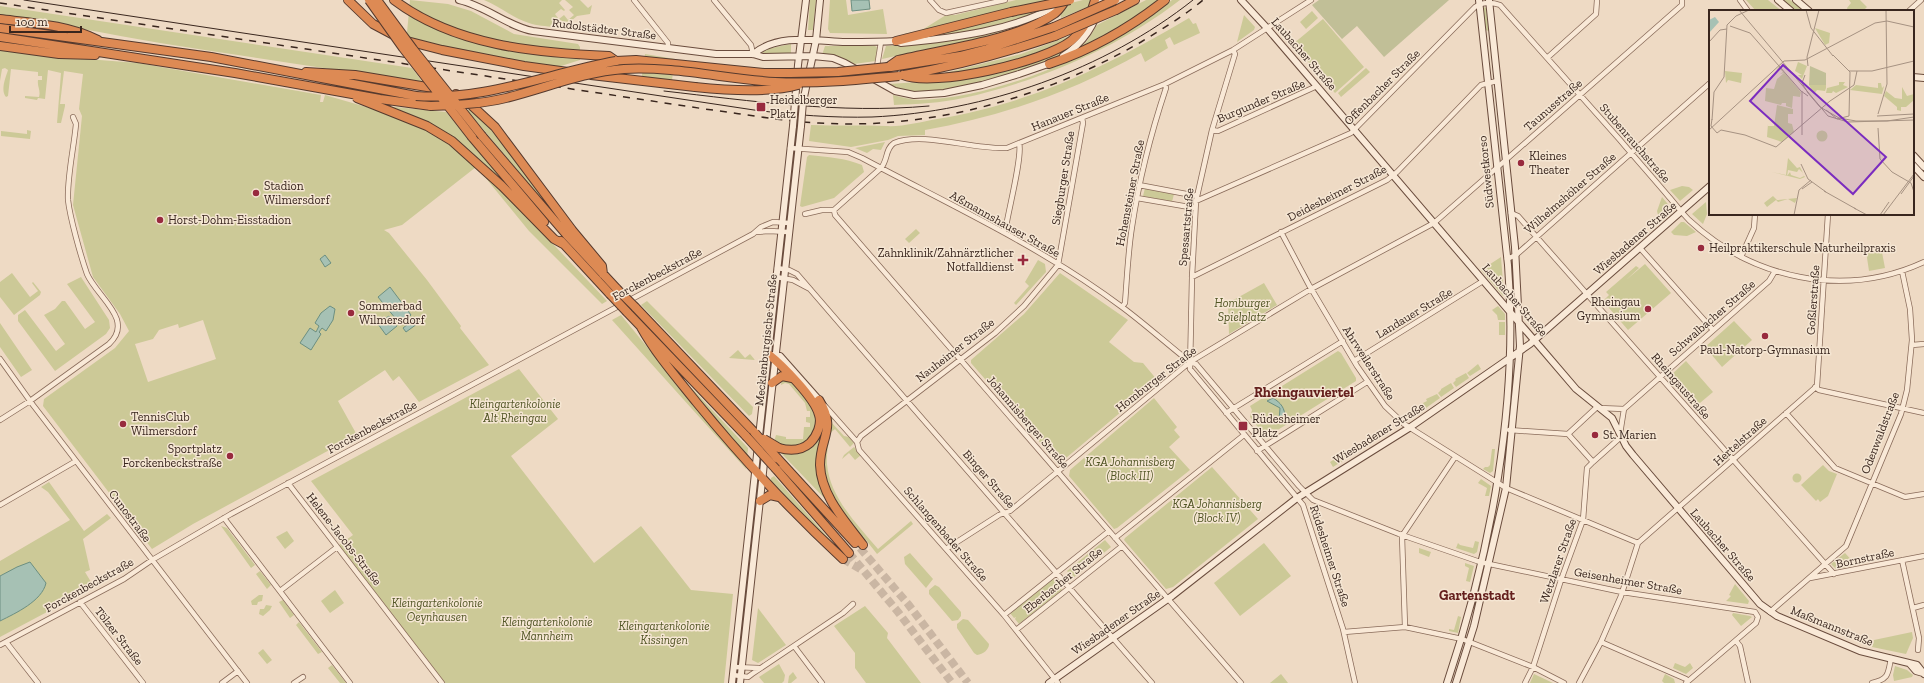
<svg xmlns="http://www.w3.org/2000/svg" width="1924" height="683" font-family="'Zilla Slab',serif">
<rect width="100%" height="100%" fill="#eedac4"/>
<!-- green -->
<path fill="#ccc997" fill-rule="evenodd" d="M410,0L448,4L471,11L514,34L578,44L580,47V60L558,67L490,56L411,39L407,33Z
M484,0H562L559,3L565,10L564,11L561,9L555,14L558,18L554,27C546,26 537,26 529,23C513,18 499,6 484,0Z
M565,0H580L588,8L592,5L590,14L577,16L571,21L564,22L559,19L564,15L568,20L574,15L569,10L573,7Z
M810,0H816L813,30H808Z
M830,0H846L848,15L883,9L887,34L830,33L828,29Z
M1016,0H1054L904,36V34L922,30L946,15H955Z
M1083,0H1094L1092,5L1061,18L1060,13L1071,3Z
M1146,0H1162L1134,20L1075,52L1087,41L1097,25Z
M1172,0H1180C1118,48 1040,81 963,98C941,103 917,104 894,105L893,95C902,97 911,100 920,100C972,98 1028,80 1075,58C1109,43 1142,22 1172,0Z
M1746,0H1768L1782,11H1756Z
M1783,0H1790L1802,9L1797,11Z
M1849,0H1860L1867,7L1863,11H1848L1847,8L1851,3Z
M0,6L412,68L424,84C336,69 248,57 160,43C107,34 55,23 2,15H0Z
M1050,7C1012,23 974,31 934,37L933,35L998,18Z
M1484,7L1486,8L1489,31L1485,30L1483,9Z
M1312,11L1318,18L1306,29L1300,22Z
M1044,15V16C992,39 937,47 882,59L886,46L933,42Z
M1244,15L1255,27L1254,30L1237,42Z
M1189,18L1193,24L1196,23L1200,33L1174,45L1170,37L1165,40L1168,48L1145,62L1141,53C1074,91 1001,117 925,130V135L898,136L888,140L851,147L809,141L811,125C835,126 863,125 886,126C902,127 921,122 937,119C1033,103 1106,67 1189,18Z
M1323,19L1364,67L1335,93L1293,44Z
M1075,34L1045,53L976,70L941,74L1021,54Z
M1083,37C1074,44 1066,52 1056,58C1025,74 942,96 908,92C901,91 895,87 888,84L936,81L1010,69L1047,58Z
M791,44V53H763L762,50Z
M825,46H875L878,48L876,61L854,64L822,55Z
M0,48L61,57L138,63L321,95L320,102H323L325,95C359,105 395,114 427,130C446,139 461,154 476,167L402,225L384,230L389,233L427,280L461,326L460,328L489,365L419,402L399,376L393,381L385,370L338,401L357,435L193,524L152,549L43,406L44,399L115,348L129,331L120,314L93,277L73,205L82,116L79,109L83,74L64,71L60,104H65V106L61,123H57L61,73L48,70L45,99L38,98L37,100L25,98V96L39,97C41,90 37,87 38,80H42V76H38V72L11,69L8,96L6,97C0,90 6,77 8,70L5,68L2,69L0,81ZM203,320L216,359L148,382L135,344L153,339L159,330L178,324L179,328Z
M645,54L675,59L671,87L641,82Z
M1366,68L1370,72L1341,97L1338,93Z
M385,106L446,112L501,178C494,177 472,153 464,146C441,126 414,116 385,106Z
M467,110H471L499,137L555,215Z
M27,130L31,131L30,139L1,136V131L27,134Z
M885,142L881,150L873,149L867,153L855,148Z
M809,155C828,157 845,158 862,165L864,172L834,198L802,207L800,206L807,157Z
M792,156L794,157L788,211H786Z
M480,171L518,207L607,301L602,304L529,231Z
M1682,186L1689,187L1693,190L1680,201L1670,190Z
M1145,188L1174,194L1172,202L1143,196Z
M1662,197L1672,209L1659,219L1657,211Z
M1706,202L1707,214L1703,224L1692,214Z
M1681,222H1684L1696,232L1687,236L1674,235L1671,232Z
M916,229L920,233L909,243L905,239Z
M1881,247L1885,268L1869,271L1866,251H1876Z
M1501,257L1504,295L1503,296L1481,270Z
M1038,260L1045,264L1046,272L1016,305L1014,303L1029,286L1025,282Z
M1513,264L1516,307L1514,304L1511,265Z
M1645,264L1671,293L1628,330L1603,301L1609,295L1606,292L1636,266L1639,268L1626,280Z
M12,273L30,297L38,291L32,283L33,282L41,292L40,295L14,315L0,297V282Z
M1060,273L1128,320L1109,342L1134,362L1143,363L1158,381L1060,463L1057,462L971,363V360L1024,314Z
M81,277L109,320L110,328L106,334L55,371L18,321V315L25,310L56,351L65,344L44,315L55,309L62,301H65L85,329L95,322L67,284Z
M1264,283L1277,305L1229,334L1228,303Z
M647,301L753,407L752,414L749,416L641,305Z
M1498,306L1505,314V320H1498L1497,315L1492,310Z
M621,315L746,468V469L612,320Z
M1734,321L1752,340L1722,367L1705,347Z
M1499,322H1505V335H1499Z
M0,323L32,370L21,377L0,347Z
M738,350L745,358L750,354L755,360L729,358Z
M1338,351L1341,353L1356,378V381L1268,436L1265,431H1261L1250,417L1252,410L1250,406Z
M1686,361L1713,392L1694,408L1668,378Z
M1478,364L1481,369L1470,376L1467,373Z
M670,365L748,448L747,458Z
M769,366L771,367L764,432L762,430Z
M519,369L558,419L511,456L594,563L641,526L691,590L733,594L724,683H445L339,545L353,535L311,481Z
M1466,373L1469,378L1456,387L1453,383L1456,380L1455,379Z
M782,378H788C799,390 812,401 816,418C820,432 805,447 792,448C786,448 779,444 774,442L776,435L786,437V439H803L804,427H810V423L806,422V417H810V411H807L805,403L789,384L785,383L781,385Z
M1451,383L1454,388L1441,397L1438,393L1441,390V389Z
M1437,394L1440,398L1426,408L1423,403L1427,401L1426,399Z
M1154,398L1177,427L1174,430L1180,437L1169,447L1190,470L1117,528L1114,529L1069,476L1070,470Z
M829,414L833,419L831,422L844,436L849,437L854,443L850,447L835,429L830,433C829,443 826,454 827,464C830,498 857,524 878,549L911,521L913,524L877,554L866,540L863,542L828,490L822,467Z
M825,424L819,461L831,505L781,453L799,452Z
M1366,440L1368,445L1357,452L1354,447Z
M854,447L861,455L855,460L849,453L842,459L844,455Z
M1353,448L1356,452L1345,459L1342,454Z
M1492,449H1495L1493,471L1490,473L1483,469L1485,467H1488L1490,465Z
M1341,455L1344,460L1333,467L1330,462Z
M1823,465L1829,471L1837,474L1828,496L1820,502L1818,499L1816,501L1801,485Z
M1212,467L1258,519L1173,587L1166,589L1124,540L1125,538Z
M1792.5 478a4.5 4.5 0 1 1 9 0a4.5 4.5 0 1 1-9 0Z
M774,476L839,550L770,484L771,478Z
M1481,479L1491,486L1489,496H1485L1487,488L1478,483Z
M49,482L84,531L107,514L111,518L83,539L90,570L85,572L94,587L0,637V621L38,597L6,573L0,576V561L70,520L48,492L41,487Z
M757,484L759,485L748,585L746,584Z
M221,526L227,528L255,565L251,568Z
M287,531L294,541L285,549L276,537Z
M1105,540L1111,547L1073,578L1067,571Z
M1475,541L1479,542L1477,552L1474,554L1456,548L1458,543L1460,545L1473,548Z
M1264,543L1291,576L1240,616L1214,583Z
M1419,548L1431,552L1429,557L1419,553Z
M910,553L933,579L926,588L905,564L904,557Z
M1845,553L1856,565L1836,569L1831,564Z
M1465,563L1474,566L1470,582L1466,581L1469,568L1465,566Z
M260,571L271,585L267,589L256,574Z
M1052,578L1057,583L1047,594L1058,584L1062,590L1019,624L1015,619L1016,617L1014,618L1010,613Z
M1735,584L1749,601L1748,604L1726,601L1731,596L1729,595Z
M935,585L939,587L961,612V616L958,620L952,621L929,594V590Z
M335,590L344,603L330,613L321,601Z
M745,594H747L740,661H737Z
M259,595H263L262,601L258,602L257,605H252L251,601Z
M283,600L294,615L290,618L279,602Z
M266,605L272,606L270,610L263,616L259,614L260,609H264Z
M865,606L888,633L887,638L921,683H866L855,668V653L834,626Z
M758,608L786,645L758,663L752,660Z
M1733,613L1750,616L1752,617L1741,626L1732,615Z
M1458,616L1461,617L1458,633L1449,631V629L1454,630Z
M963,619L968,620L989,644C989,650 983,654 977,655L974,653L957,628V624Z
M299,622L322,652L318,654L296,625Z
M1912,632L1913,638L1906,654L1872,647L1874,640Z
M263,649L272,660L267,664L258,653Z
M1675,663L1685,667L1690,663L1693,668L1686,674L1673,668Z
M779,664L785,675L784,681L782,683H764L759,677Z
M332,665L346,683H340L328,668Z
M1895,666L1907,670L1913,675L1912,677L1894,681L1893,675Z
M793,672L797,678L791,683H788L789,676Z
M1281,674L1288,683H1270Z
M1534,674L1553,683H1530Z
M1665,674L1674,679L1675,683H1664L1662,681Z"/>
<!-- cemetery -->
<path fill="#c1bf97" d="M1319,0H1449L1384,57L1357,26L1342,39L1312,5Z"/>
<!-- water -->
<path fill="#a6c1b4" stroke="#6c8f81" d="M851,0H869L870,9L852,11Z
M325,255L331,263L325,267L320,259Z
M390,287L411,315L400,324L378,297Z
M330,306L335,309L333,320L326,331L322,328L319,332L321,334L311,350L300,343L310,328L316,332L319,326L315,323L321,313Z
M389,316L397,326L386,335L378,324Z
M417,317L421,321L406,332L403,328Z
M1273,398C1281,403 1285,408 1285,418L1279,422L1280,408L1267,401Z
M30,562L46,583C42,601 16,613 0,621V576L17,567Z"/>
<g fill="none" stroke-linecap="round" stroke-linejoin="round">
<!-- highway-tunnel -->
<path stroke="#cab6a3" stroke-width="8" stroke-dasharray="8 4" stroke-linecap="butt" d="M860,548L908,604L968,683
M849,553L898,612L952,683
M843,559L862,570"/>
<defs>
<path id="street" d="M634,0L668,43V48
M714,0L751,45L753,54
M930,0L939,10L946,13L1005,0
M1740,0L1748,11
M1909,11L1921,0
M1233,50L1235,54L1212,130L1196,201L1192,277L1190,369L1303,505L1343,629L1355,683
M1547,58L1596,14L1597,0
M875,79L881,42
M1212,130L1218,131L1317,86
M790,148L848,152L862,158C950,205 1042,247 1122,307C1145,324 1167,344 1190,362L1196,364L1299,486L1313,500L1399,534L1480,562L1622,592L1755,612L1758,617L1756,623L1686,683
M1139,185L1197,196
M1137,198L1195,208
M1196,201L1351,133L1475,7C1482,2 1492,2 1500,5C1540,50 1580,95 1620,140C1636,159 1653,178 1669,197C1676,205 1682,213 1689,220C1752,279 1844,299 1924,262
M834,210L835,215L1241,683
M1511,213L1518,216L1834,574
M805,214L822,210H834L881,168C888,160 885,149 894,143C924,131 973,150 1007,148L1165,84L1233,50L1311,0
M756,232L769,231L788,232
M1003,232L1006,227C1008,212 1023,155 1019,143
M1281,232L1309,285L1357,366L1385,406L1404,424L1506,488L1638,543
M1640,248L1713,330
M1741,257L1754,228L1755,214
M1507,259L1516,255L1710,83
M777,268L789,270L797,274L841,325L1152,683
M776,277L793,280L810,289
M1192,277L1387,180L1397,172L1481,85L1497,81
M1122,307L1125,303C1127,278 1128,252 1132,227C1139,180 1151,133 1166,88L1165,84
M1912,345L1924,344
M0,359L33,405L247,683
M1354,361L1483,281
M1815,387L1819,390L1924,413
M825,406L857,442L859,450L1004,615L1058,683
M1597,407L1568,434L1593,462L1622,436
M1599,408L1624,409
M1226,413L1343,341
M1786,413L1835,468L1905,497L1924,494
M0,420L30,401L109,344C135,320 97,297 87,274C81,257 70,218 68,200C67,177 74,147 76,124L73,117
M1509,430L1568,434
M1620,434L1624,409L1769,281L1775,271
M857,442L861,436L995,333L1024,306L1058,265L1083,123L1082,118
M1257,451L1367,382
M288,483L442,683
M0,505L76,461
M224,518L350,683
M1115,538L1244,435
M946,549L999,515L1010,511L1190,362L1311,289L1434,223L1682,5V0
M1902,560L1919,638L1918,650
M1810,578L1924,556
M280,591L337,547
M80,602L143,683
M1913,608L1924,605
M1770,612L1846,546L1901,414L1907,390L1912,340L1910,309L1902,271
M1004,615L1109,531
M1405,627L1402,536L1455,457
M1016,630L1122,546
M1344,632L1405,627L1462,639L1533,667L1564,683
M1736,641L1740,646L1748,683
M6,642L38,683
M1601,642L1686,679L1688,681
M0,645L124,579L152,560L231,514L753,234L761,227L773,222L789,223
M794,646L822,683
M734,667L759,668
M733,675L748,677L752,674L843,613L853,604
M222,683L238,671
M294,683L303,677
M1525,683L1533,667L1561,580L1583,520L1587,468L1593,462
M1579,683L1601,642L1621,596L1638,543L1817,386L1828,214
M1872,683C1889,679 1888,674 1891,658"/>
<path id="secondary" d="M459,0C486,6 509,27 533,31L716,54H753L763,57L813,56L833,58L845,63L895,91L914,95L944,93L982,85L1019,74L1051,63
M1241,0L1267,28L1576,389L1612,418L1626,446L1633,455L1760,604L1777,616L1860,651L1917,665L1924,674
M1778,0L1791,11
M1796,0L1809,11
M753,54C779,33 816,41 846,42C863,42 879,42 896,41L901,43C954,38 1013,31 1060,4
M1063,56C1084,43 1096,24 1101,0
M1913,77L1924,78
M795,102L798,65L806,0
M803,102L816,40L820,0
M1913,155L1924,167
M1913,165L1924,177
M773,355L780,356L819,400
M766,443L801,126
M1910,664L1916,671L1923,673
M732,683L793,126
M740,683L765,454
M1049,683L1172,596L1297,498L1409,428L1530,344L1710,186
M1447,683C1491,553 1519,402 1508,265L1479,0
M1456,683L1474,626L1506,488L1520,346L1515,247L1489,0"/>
<path id="highway" d="M348,0L373,24L403,40L442,50L524,66L568,72
M394,0C455,46 536,53 609,56L616,61L636,60L764,73H790
M1116,10L1135,0
M0,19C33,23 68,25 98,40
M0,28L211,57L416,96
M0,37L235,73L380,99L431,106
M896,41L1011,12
M0,46L59,54L95,55
M1049,64C1091,50 1131,27 1165,0
M888,67L898,60C943,49 1017,40 1054,14C1059,11 1062,5 1066,0
M891,67L960,56L987,49L1054,27
M306,72L355,75L439,89
M591,75L695,87
M903,75C933,88 1044,62 1071,41C1084,30 1091,17 1095,0
M904,75C956,66 1005,53 1055,36
M456,94L468,102L495,127L572,230L602,266L603,274
M357,98L427,126L452,141L502,186L554,239L563,244
M482,136L566,234L617,289
M472,137L544,222
M561,241L610,294
M635,307L755,433
M627,312L746,436
M641,327C656,354 677,378 697,403C742,458 790,510 843,559
M768,354C782,365 815,398 819,415C822,424 817,436 810,443C801,451 790,451 779,448
M772,383L782,376L792,378
M819,400C837,429 820,437 820,465C821,496 846,522 863,545
M777,458L855,543
M776,469L849,553
M760,501L770,495L779,497"/>
</defs>
<!-- street casing -->
<use href="#street" stroke="#896b5a" stroke-width="6"/>
<!-- secondary casing -->
<use href="#secondary" stroke="#6a4c3d" stroke-width="8"/>
<!-- highway casing -->
<use href="#highway" stroke="#563a2e" stroke-width="10"/>
<!-- street -->
<use href="#street" stroke="#f9e9d7" stroke-width="4.5"/>
<!-- secondary -->
<use href="#secondary" stroke="#f9e9d7" stroke-width="6"/>
<!-- highway -->
<use href="#highway" stroke="#dd8a54" stroke-width="8"/>
<!-- tram -->
<path stroke="#39261e" stroke-width="1" d="M24,0L754,110C794,115 833,118 872,117C984,112 1105,70 1193,0
M664,91C752,101 840,114 929,106"/>
<!-- rail -->
<path stroke="#39261e" stroke-width="1.5" stroke-dasharray="7 7" stroke-linecap="butt" d="M0,3L705,109C743,114 781,121 819,123C931,130 1044,98 1141,42C1162,29 1184,16 1203,0"/>
<defs>
<path id="secondary-bridge" d="M793,126L795,102
M801,126L803,102"/>
<path id="highway-bridge" d="M369,0L403,48L472,137
M377,0L413,49L482,136
M1011,12L1070,0
M1054,27L1115,0
M1055,36L1116,10
M790,73L838,72L888,67
M695,87C724,90 771,93 798,85
M416,96C485,101 549,73 616,61
M431,106C457,105 481,104 506,98C546,88 583,72 624,69C673,66 726,79 775,82C817,84 858,80 899,76
M617,289L635,307
M610,294L627,312
M755,433L777,458
M746,436L776,469
M764,439L779,448"/>
</defs>
<!-- secondary-bridge casing -->
<use href="#secondary-bridge" stroke="#6a4c3d" stroke-width="8" stroke-linecap="butt"/>
<!-- highway-bridge casing -->
<use href="#highway-bridge" stroke="#563a2e" stroke-width="10" stroke-linecap="butt"/>
<!-- secondary-bridge -->
<use href="#secondary-bridge" stroke="#f9e9d7" stroke-width="6"/>
<!-- highway-bridge -->
<use href="#highway-bridge" stroke="#dd8a54" stroke-width="8"/>
</g>
<!-- markers -->
<g fill="#982a3e" stroke="#f5e6d3" stroke-width="1.5">
<rect x="756" y="102" width="10" height="10" rx="2"/>
<circle cx="1521" cy="163" r="4"/>
<circle cx="256" cy="193" r="4"/>
<circle cx="160" cy="220" r="4"/>
<circle cx="1701" cy="248" r="4"/>
<path d="M1021 254h4v4h4v4h-4v4h-4v-4h-4v-4h4z"/>
<circle cx="1648" cy="309" r="4"/>
<circle cx="351" cy="313" r="4"/>
<circle cx="1765" cy="336" r="4"/>
<circle cx="123" cy="424" r="4"/>
<rect x="1238" y="421" width="10" height="10" rx="2"/>
<circle cx="1595" cy="435" r="4"/>
<circle cx="230" cy="456" r="4"/>
</g>
<g text-anchor="middle" dominant-baseline="central" stroke-width="3" stroke-linejoin="round" paint-order="stroke">
<!-- street labels -->
<g font-size="12" fill="#39261e" stroke="#f5e6d3">
<text transform="translate(604 29) rotate(7)">Rudolstädter Straße</text>
<text transform="translate(1304 54) rotate(49)">Laubacher Straße</text>
<text transform="translate(1382 87) rotate(-45)">Offenbacher Straße</text>
<text transform="translate(1261 101) rotate(-23)">Burgunder Straße</text>
<text transform="translate(1553 105) rotate(-41)">Taunusstraße</text>
<text transform="translate(1070 112) rotate(-22)">Hanauer Straße</text>
<text transform="translate(1635 143) rotate(49)">Stubenrauchstraße</text>
<text transform="translate(1486 172) rotate(-96)">Südwestkorso</text>
<text transform="translate(1063 178) rotate(-81)">Siegburger Straße</text>
<text transform="translate(1130 193) rotate(-79)">Hohensteiner Straße</text>
<text transform="translate(1337 193) rotate(-27)">Deidesheimer Straße</text>
<text transform="translate(1570 193) rotate(-41)">Wilhelmshöher Straße</text>
<text transform="translate(1005 224) rotate(29)">Aßmannshauser Straße</text>
<text transform="translate(1186 227) rotate(-85)">Spessartstraße</text>
<text transform="translate(1635 238) rotate(-41)">Wiesbadener Straße</text>
<text transform="translate(657 274) rotate(-28)">Forckenbeckstraße</text>
<text transform="translate(1515 300) rotate(49)">Laubacher Straße</text>
<text transform="translate(1813 300) rotate(-86)">Goßlerstraße</text>
<text transform="translate(1414 313) rotate(-31)">Landauer Straße</text>
<text transform="translate(1712 318) rotate(-41)">Schwalbacher Straße</text>
<text transform="translate(766 340) rotate(-84)">Mecklenburgische Straße</text>
<text transform="translate(955 350) rotate(-38)">Nauheimer Straße</text>
<text transform="translate(1369 363) rotate(57)">Ahrweilerstraße</text>
<text transform="translate(1156 379) rotate(-38)">Homburger Straße</text>
<text transform="translate(1681 386) rotate(49)">Rheingaustraße</text>
<text transform="translate(1028 422) rotate(49)">Johannisberger Straße</text>
<text transform="translate(372 427) rotate(-28)">Forckenbeckstraße</text>
<text transform="translate(1379 433) rotate(-32)">Wiesbadener Straße</text>
<text transform="translate(1880 433) rotate(-69)">Odenwaldstraße</text>
<text transform="translate(1740 441) rotate(-42)">Hertelstraße</text>
<text transform="translate(989 479) rotate(49)">Binger Straße</text>
<text transform="translate(130 516) rotate(53)">Cunostraße</text>
<text transform="translate(946 534) rotate(49)">Schlangenbader Straße</text>
<text transform="translate(344 539) rotate(52)">Helene-Jacobs-Straße</text>
<text transform="translate(1723 545) rotate(49)">Laubacher Straße</text>
<text transform="translate(1330 556) rotate(72)">Rüdesheimer Straße</text>
<text transform="translate(1865 558) rotate(-12)">Bornstraße</text>
<text transform="translate(1558 561) rotate(-71)">Wetzlarer Straße</text>
<text transform="translate(1063 580) rotate(-39)">Eberbacher Straße</text>
<text transform="translate(1628 581) rotate(10)">Geisenheimer Straße</text>
<text transform="translate(89 585) rotate(-29)">Forckenbeckstraße</text>
<text transform="translate(1116 622) rotate(-35)">Wiesbadener Straße</text>
<text transform="translate(1832 626) rotate(22)">Maßmannstraße</text>
<text transform="translate(119 636) rotate(52)">Tölzer Straße</text>
</g>
<!-- poi labels -->
<g font-size="12" fill="#39261e" stroke="#f5e6d3" text-anchor="start">
<text x="770" y="100">Heidelberger<tspan x="770" dy="14">Platz</tspan></text>
<text x="1529" y="156">Kleines<tspan x="1529" dy="14">Theater</tspan></text>
<text x="264" y="186">Stadion<tspan x="264" dy="14">Wilmersdorf</tspan></text>
<text x="168" y="220">Horst-Dohm-Eisstadion</text>
<text x="1709" y="248">Heilpraktikerschule Naturheilpraxis</text>
<text x="1014" y="253" text-anchor="end">Zahnklinik/Zahnärztlicher<tspan x="1014" dy="14">Notfalldienst</tspan></text>
<text x="1640" y="302" text-anchor="end">Rheingau<tspan x="1640" dy="14">Gymnasium</tspan></text>
<text x="359" y="306">Sommerbad<tspan x="359" dy="14">Wilmersdorf</tspan></text>
<text x="1765" y="350" text-anchor="middle">Paul-Natorp-Gymnasium</text>
<text x="131" y="417">TennisClub<tspan x="131" dy="14">Wilmersdorf</tspan></text>
<text x="1252" y="419">Rüdesheimer<tspan x="1252" dy="14">Platz</tspan></text>
<text x="1603" y="435">St. Marien</text>
<text x="222" y="449" text-anchor="end">Sportplatz<tspan x="222" dy="14">Forckenbeckstraße</tspan></text>
</g>
<!-- park labels -->
<g font-size="12" font-style="italic" fill="#515525" stroke="#f5e6d3">
<text x="1242" y="303">Homburger<tspan x="1242" dy="14">Spielplatz</tspan></text>
<text x="515" y="404">Kleingartenkolonie<tspan x="515" dy="14">Alt Rheingau</tspan></text>
<text x="1130" y="462">KGA Johannisberg<tspan x="1130" dy="14">(Block III)</tspan></text>
<text x="1217" y="504">KGA Johannisberg<tspan x="1217" dy="14">(Block IV)</tspan></text>
<text x="437" y="603">Kleingartenkolonie<tspan x="437" dy="14">Oeynhausen</tspan></text>
<text x="547" y="622">Kleingartenkolonie<tspan x="547" dy="14">Mannheim</tspan></text>
<text x="664" y="626">Kleingartenkolonie<tspan x="664" dy="14">Kissingen</tspan></text>
</g>
<!-- quarter labels -->
<g font-size="14" font-weight="bold" fill="#65201e" stroke="#f5e6d3">
<text x="1304" y="392">Rheingauviertel</text>
<text x="1477" y="595">Gartenstadt</text>
</g>
</g>
<!-- overview -->
<g transform="translate(1709 10)">
<rect width="205" height="205" fill="#eedac4"/>
<path d="M106,18L121,23L120,33L116,35ZM89,52L98,56L93,69L89,65H93L86,61ZM70,56L92,82L91,87L84,86L83,98L77,96V93H73L72,95L56,91L57,78L65,79L68,69L75,63L71,64L74,62L70,58L67,61ZM16,61L33,63L32,73L19,70L17,73ZM130,72H136L134,75L139,77L127,83L124,81L123,83H117L118,78H136H118L130,75ZM169,73H172L173,78L175,76L173,84L141,80L147,75L169,78ZM100,75H117V78H103H117L116,81L108,80L105,84ZM193,77L198,86L205,84V90L197,97H192V101L188,100V97L175,86L177,81L186,88L193,89ZM68,95L84,99V104H79V113L83,114L85,122L73,132L58,127L59,114V116H65ZM107.5 126a5.5 5.5 0 1 1 11 0a5.5 5.5 0 1 1-11 0ZM79,148L88,158L91,157L94,163L90,159L88,162L79,160L78,166L81,162L82,165L91,168L95,166L92,162L96,167L91,169L63,162L77,165ZM64,186L68,190L88,188L86,193L79,189L69,192L67,190L58,197L55,193Z" fill="#ccc997"/>
<path d="M101,56L117,63V75H100Z" fill="#c1bf97"/>
<path d="M6,7L10,12L0,23V10Z" fill="#a6c1b4"/>
<path fill="none" stroke="#a69282" stroke-width="1" d="M30,0L119,106L139,112L205,110M97,0L102,18L124,46M21,16L41,23L92,81L99,86M0,32L11,20L18,19M99,56L98,47L110,0M140,61H163L205,51M96,65L93,73L99,83L111,97L130,108L147,111H178L205,107M117,100L128,109L140,106L141,62L124,45M169,104L178,74L177,0M168,106L205,104M3,109L2,116L8,123L12,120L36,125L67,137L121,91L145,75L148,61M3,110L5,82L15,67L18,15L27,6L40,0M169,118L171,149L183,162L202,173L205,182M0,120L75,51L96,50L166,13L178,11L205,17M93,125V81M92,154L99,169L117,182M93,179L103,172M115,181L147,199M192,184L205,166M145,198L158,205M85,205L90,180L102,170M171,205L180,192M174,205L205,164"/>
<path fill="#7b2cbf" fill-opacity="0.15" stroke="#7b2cbf" stroke-width="2" d="M74,55L177,147L144,184L41,91Z"/>
<rect width="205" height="205" fill="none" stroke="#39261e" stroke-width="2"/>
</g>
<!-- scale -->
<path d="M10 26v6h71v-6" fill="none" stroke="#39261e" stroke-width="2"/>
<text x="16" y="26" font-size="12" fill="#39261e" stroke="#f5e6d3" stroke-width="3" paint-order="stroke">100 m</text>
</svg>
